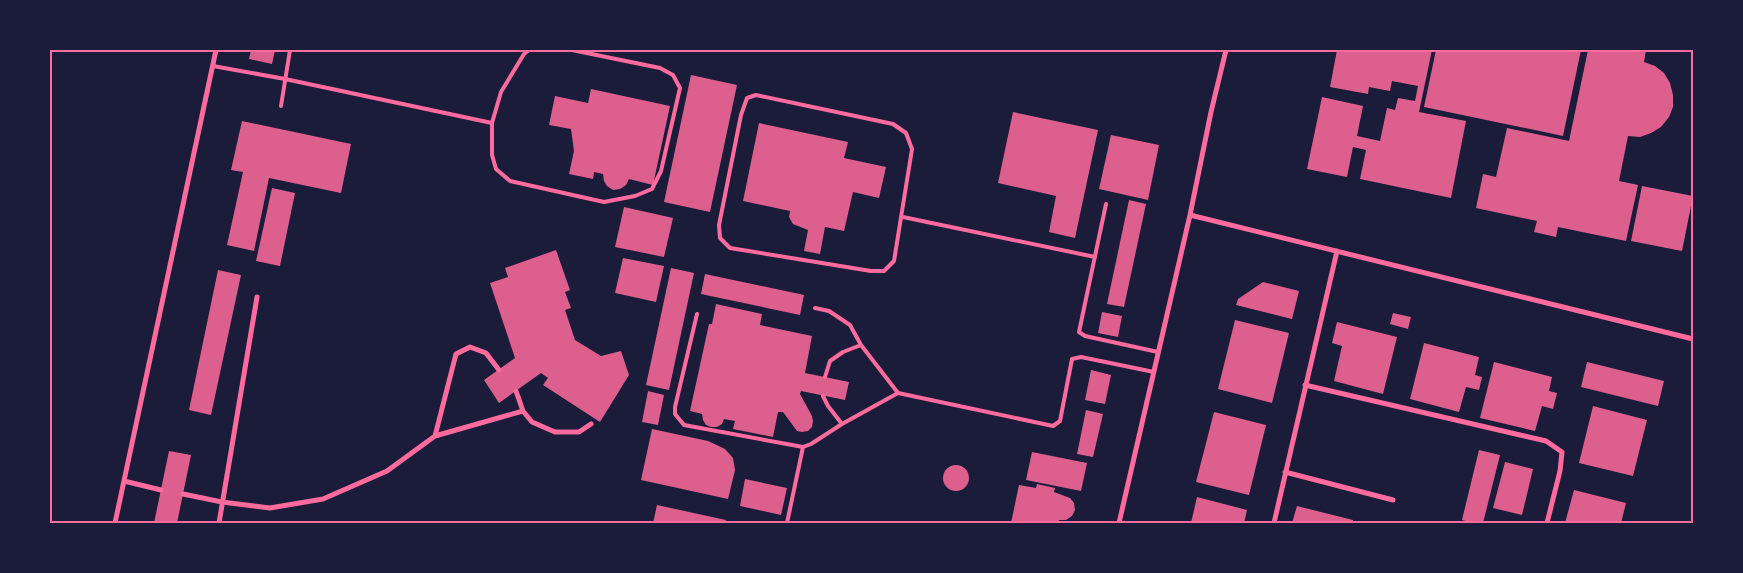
<svg xmlns="http://www.w3.org/2000/svg" width="1743" height="573" font-family="Lora,serif">
<rect width="100%" height="100%" fill="#1b1b3a"/>
<!-- building -->
<path fill="#dd5f8e" d="M251,50H275L272,64L249,59Z
M1337,50H1432L1419,112L1466,121L1451,198L1360,179L1366,150L1353,147L1347,177L1307,169L1322,97L1363,106L1357,136L1380,141L1387,108L1395,110L1398,98L1415,101L1418,86L1392,81L1390,91L1369,87L1368,94L1330,87Z
M1436,50H1581L1563,136L1424,107Z
M1588,50H1646L1644,62L1655,66L1664,73L1670,83L1673,95V107L1669,117L1661,127L1651,133L1640,137L1628,136L1619,181L1638,185L1626,241L1558,227L1556,237L1534,232L1537,221L1476,208L1483,174L1496,177L1507,128L1569,141Z
M691,75L737,85L710,212L664,202Z
M591,89L670,106L653,185L629,179L626,185L620,189L613,190L607,186L604,181L603,174L594,172L593,179L569,174L574,151L571,129L549,125L555,96L588,103Z
M1013,112L1098,130L1075,238L1049,232L1056,196L998,183Z
M242,121L351,144L341,193L269,178L254,251L227,245L243,172L231,170Z
M759,123L848,142L844,158L886,167L879,198L853,192L844,231L825,227L820,254L804,251L808,230L793,224L789,217L790,211L743,201Z
M1111,135L1159,145L1148,200L1099,189Z
M1642,186L1693,196L1682,251L1631,241Z
M272,188L295,193L280,266L256,261Z
M1129,200L1146,204L1124,307L1107,304Z
M624,207L673,218L664,257L615,247Z
M556,250L570,290L565,292L571,308L565,310L575,340L601,356L621,351L629,375L600,422L543,385L548,378L541,373L499,403L484,380L515,358L490,283L508,277L505,268Z
M623,258L664,266L656,302L615,293Z
M671,268L694,273L669,390L646,385Z
M218,270L241,275L211,415L189,410Z
M705,274L804,295L800,315L701,294Z
M1263,282L1299,291L1292,319L1236,305L1238,299Z
M716,304L762,314L760,325L812,336L805,373L849,382L845,400L801,391L800,394L812,416L813,421L812,427L808,431L802,432L797,431L783,412H778L773,437L733,429L735,421L724,419L722,424L717,427H711L706,425L703,420L702,414L690,411L709,324H712Z
M1102,312L1122,316L1118,337L1098,333Z
M1393,313L1411,317L1408,329L1390,324Z
M1235,320L1289,333L1272,403L1218,389Z
M1337,322L1397,337L1383,394L1334,381L1342,346L1332,343Z
M1424,343L1479,357L1475,375L1482,377L1479,390L1466,387L1459,412L1410,399Z
M1494,362L1552,377L1549,391L1557,393L1553,409L1542,406L1535,431L1480,418Z
M1587,362L1664,381L1658,406L1581,387Z
M1091,370L1111,375L1105,404L1085,400Z
M648,391L664,395L658,425L642,422Z
M1593,406L1647,420L1633,476L1579,463Z
M1086,410L1103,414L1093,457L1077,454Z
M1214,412L1266,425L1249,495L1196,482Z
M652,429L708,441L725,449L733,458L735,470L728,499L641,480Z
M1479,450L1500,455L1483,523H1472L1462,520Z
M169,451L191,455L177,523H154Z
M1032,452L1087,463L1081,491L1026,480Z
M1505,462L1533,469L1522,515L1493,508Z
M943 478a13 13 0 1 1 26 0a13 13 0 1 1-26 0Z
M745,479L787,488L781,515L740,506Z
M1037,484L1055,488L1054,492L1070,498L1074,503L1075,510L1072,516L1066,520H1059L1058,523H1011L1019,485L1036,488Z
M1574,490L1626,503L1621,523H1565Z
M1197,497L1247,510L1244,523H1191Z
M657,505L726,520L725,523H653Z
M1297,506L1353,520V523H1292Z"/>
<g fill="none" stroke-linecap="round" stroke-linejoin="round">
<!-- service -->
<path stroke="#ff6b9d" stroke-width="4" d="M529,50L524,54L501,92L492,123V155L496,169L510,181L604,202L635,196L652,189L661,171L680,88L673,75L660,68L572,50
M213,66L285,79L492,123
M756,95L893,124L906,133L912,149L894,261L884,271H871L730,248L720,238L719,225L741,115L747,98Z
M281,106L290,50
M1106,204L1079,332L1085,336L1158,352
M903,217L1095,257
M815,308L829,311L850,325L861,345L898,393L1053,426L1060,421L1072,359L1081,357L1154,372
M697,314L675,407V414L684,425L803,447L811,444L842,424L898,393
M825,377L830,361L843,352L861,345
M823,396L828,406L842,424
M787,523L803,447"/>
<!-- minor -->
<path stroke="#ff6b9d" stroke-width="5" d="M1190,215L1693,339
M1305,385L1546,441L1562,452L1560,471L1547,523
M516,391L523,411
M435,436L456,354L470,347L486,353L499,370
M1285,472L1393,500
M124,481L161,490
M183,494L222,502L270,508L323,499L387,471L435,436L523,411L532,422L555,432H579L591,424
M115,523L216,50
M219,523L257,297
M1119,523L1190,215L1211,112L1226,50
M1274,523L1337,251"/>
</g>
<!-- border -->
<rect width="1743" height="573" fill="none" stroke="#1b1b3a" stroke-width="102"/>
<rect x="51" y="51" width="1641" height="471" fill="none" stroke="#ff6b9d" stroke-width="2"/>
</svg>
